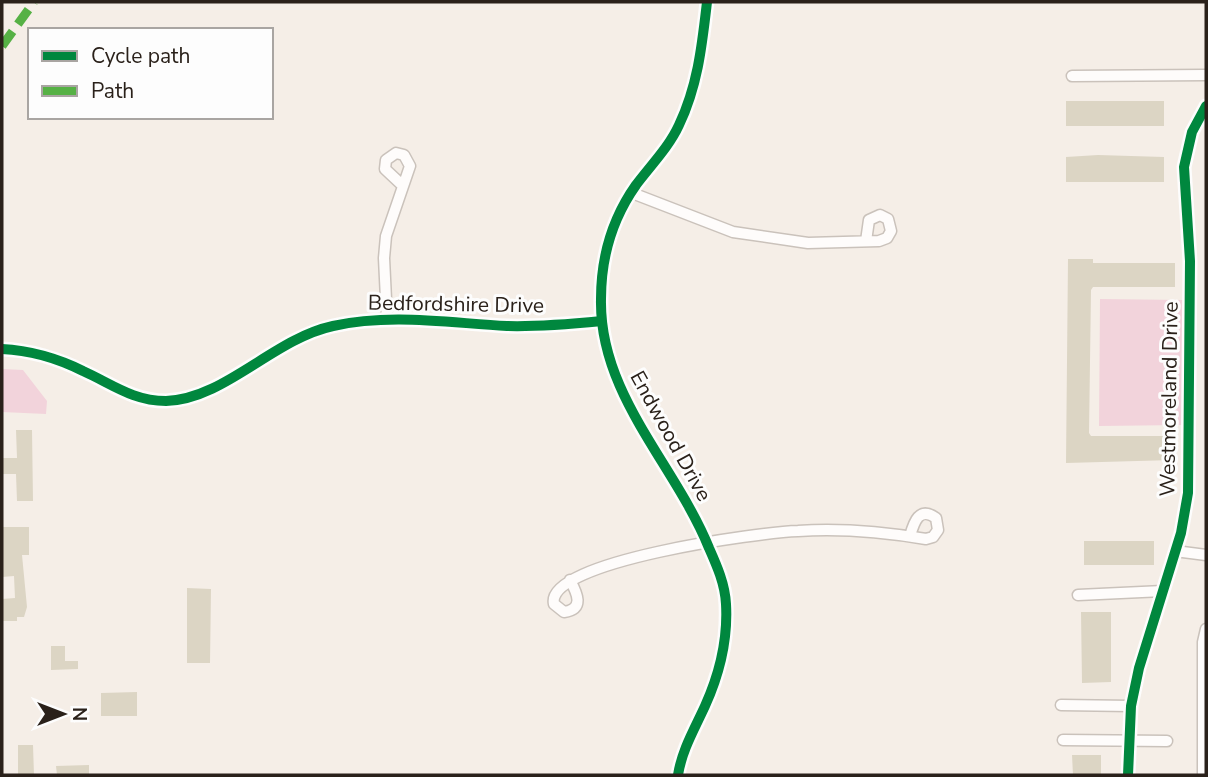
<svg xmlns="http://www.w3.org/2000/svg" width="1208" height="777" font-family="'Nunito Sans',sans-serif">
<rect width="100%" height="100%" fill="#f5eee7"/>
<!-- green -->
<path fill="#f2d3db" d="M1100,299L1183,300L1182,425L1099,426Z
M2,369L23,370L47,401L46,414L2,412Z"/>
<!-- building -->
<path fill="#dcd5c4" d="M1066,101H1164V126H1066Z
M1098,155L1164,157V182H1066V157Z
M1068,259H1093V263H1175V287H1093L1091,290L1089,433L1091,436H1173V460L1066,463Z
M16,430H32L33,501H17L16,474H2V458H17Z
M2,527H29V555H22L27,607L24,617H17V621H2V599L15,598L14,576L2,577Z
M1084,541H1154V565H1084Z
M187,588L211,589L210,663H187Z
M1081,612H1111V682L1082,683Z
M51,646H65V661H78V669L51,670Z
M137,692V716H101V693Z
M18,745H33L34,775H18Z
M1072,755H1101V775H1073Z
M89,765V775H57L56,766Z"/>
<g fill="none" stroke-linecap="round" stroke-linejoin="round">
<defs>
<path id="street" d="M1072,76L1206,75
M632,193L733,232L808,243L879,241L887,238L891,231L888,219L880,215L869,220L866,241
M387,320L384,258L386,236L410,166L404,155L396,153L386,160L385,169L401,184
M2,349C29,350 59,359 83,371C112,384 133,401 166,401C225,399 273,339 333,326C391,313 449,323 507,326C539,327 571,324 602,321
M1175,551L1206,555
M570,580C577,593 585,609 564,612L554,604C544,561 763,532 798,531C840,528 884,532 926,539L933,537L938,530L936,518C919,506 914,522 910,536
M1078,595L1163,591
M1061,705L1131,706
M1063,740L1167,741
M678,775C682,750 694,730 705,706C719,675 728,639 726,604C725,584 717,566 709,548C675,464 599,395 601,299C601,258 612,219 636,185C651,165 669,147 679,125C698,85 702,45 707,2
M1128,775L1131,706L1139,668L1181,533L1188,493L1190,261L1184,167L1192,132L1206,106
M1203,775V642L1206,629"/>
</defs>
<!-- street casing -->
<use href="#street" stroke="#cac2bb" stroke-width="13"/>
<!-- street -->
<use href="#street" stroke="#fefcfb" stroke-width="10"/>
<!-- quiet -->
<path stroke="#56b145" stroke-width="9" stroke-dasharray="18 9" stroke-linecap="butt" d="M2,46L34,2"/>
<defs>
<path id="cycleway" d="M2,349C29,350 59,359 83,371C112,384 133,401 166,401C225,399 273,339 333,326C391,313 449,323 507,326C539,327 571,324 602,321
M678,775C682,750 694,730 705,706C719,675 728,639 726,604C725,584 717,566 709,548C675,464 599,395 601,299C601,258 612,219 636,185C651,165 669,147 679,125C698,85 702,45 707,2
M1128,775L1131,706L1139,668L1181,533L1188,493L1190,261L1184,167L1192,132L1206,106"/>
</defs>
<!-- cycleway casing -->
<use href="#cycleway" stroke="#fdfdfd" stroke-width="15"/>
<!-- cycleway -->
<use href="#cycleway" stroke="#00873e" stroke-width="10"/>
</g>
<g text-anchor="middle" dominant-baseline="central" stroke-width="6" stroke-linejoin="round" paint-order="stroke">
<!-- street labels -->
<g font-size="21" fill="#2a211a" stroke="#fdfdfd">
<text transform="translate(456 304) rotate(1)">Bedfordshire Drive</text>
<text transform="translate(1169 399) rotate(-89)">Westmoreland Drive</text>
<text transform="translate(671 436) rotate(61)">Endwood Drive</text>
</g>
</g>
<!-- border -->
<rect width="1208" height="777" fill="none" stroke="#2a211a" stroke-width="7"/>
<!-- legend -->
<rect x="28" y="28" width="245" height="91" fill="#fdfdfd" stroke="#a9a5a2" stroke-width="2"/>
<rect x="42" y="51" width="35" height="10" fill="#00873e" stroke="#a9a5a2" stroke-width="2"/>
<text x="91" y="63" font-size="21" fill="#2a211a">Cycle path</text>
<rect x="42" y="86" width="35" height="10" fill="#56b145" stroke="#a9a5a2" stroke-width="2"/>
<text x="91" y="98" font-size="21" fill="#2a211a">Path</text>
<!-- north arrow -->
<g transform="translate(63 714) rotate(90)" stroke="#fdfdfd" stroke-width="5" paint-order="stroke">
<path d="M0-5L12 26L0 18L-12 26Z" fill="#2a211a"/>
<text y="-10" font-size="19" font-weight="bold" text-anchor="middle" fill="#2a211a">N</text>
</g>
</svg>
